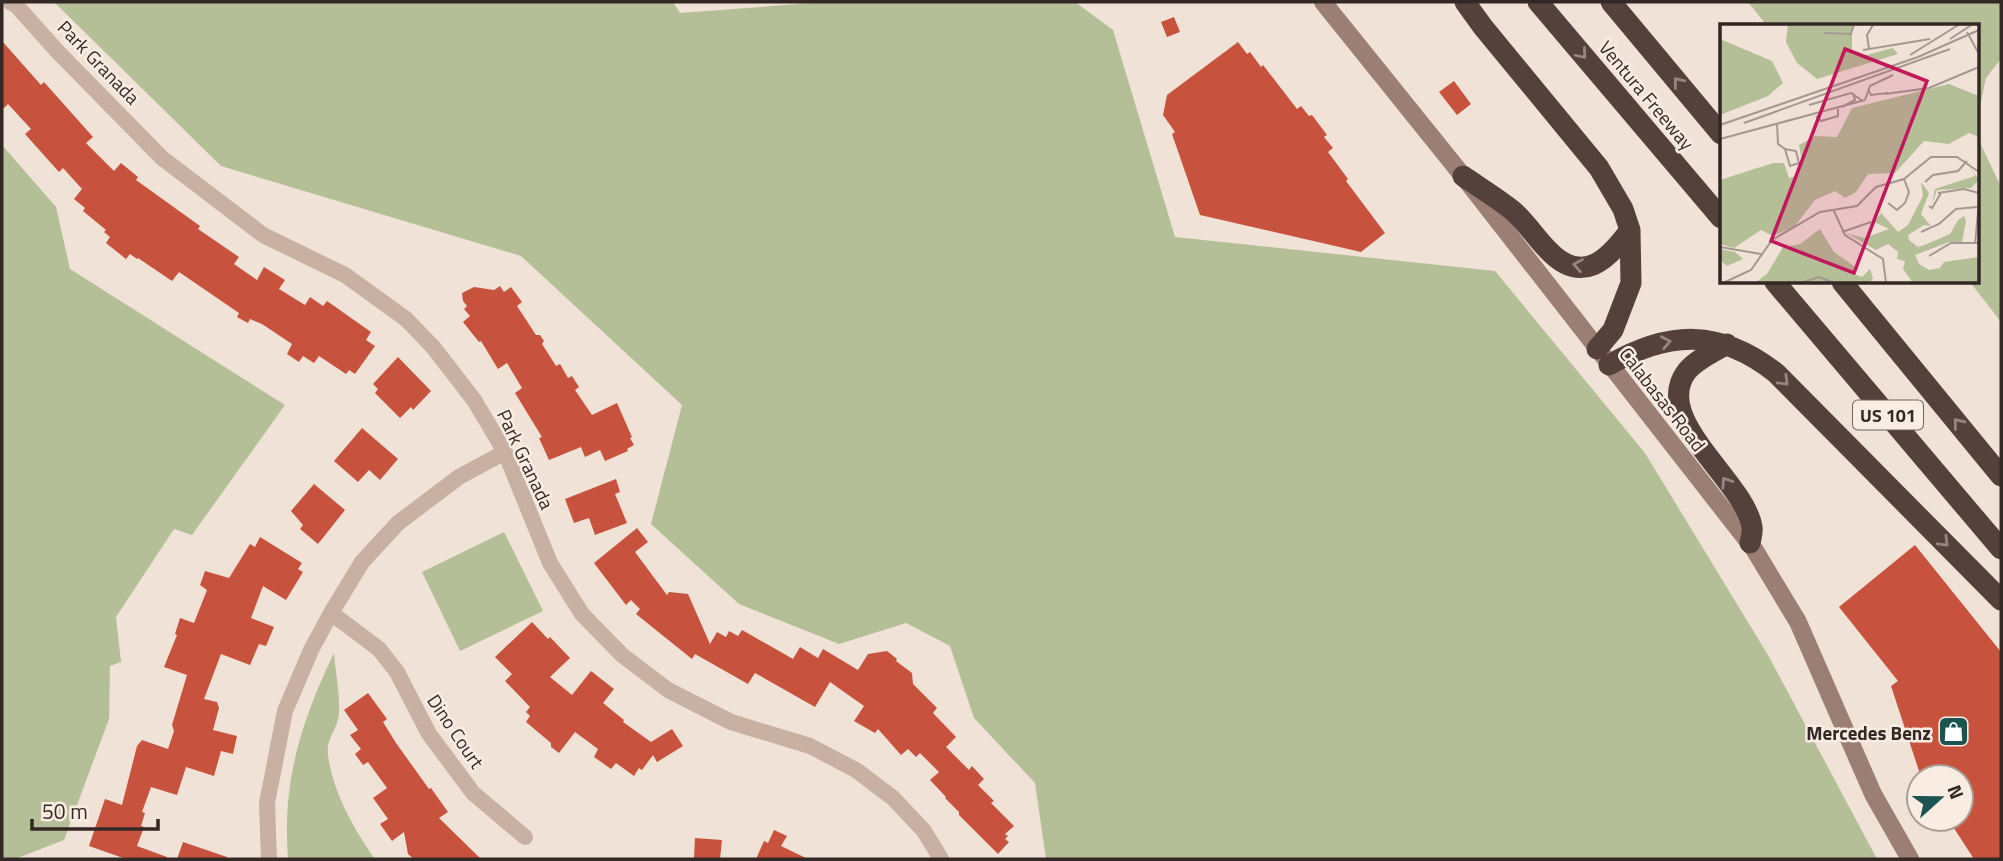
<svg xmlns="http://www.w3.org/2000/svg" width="2003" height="861" font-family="'Titillium Web',sans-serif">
<rect width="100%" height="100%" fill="#f1e2d7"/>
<!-- green -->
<path fill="#b5bf97" d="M54,2H673L680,13L825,2H1075L1113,30L1175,237L1495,271L1645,453L1768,655L1877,859H1046L1035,783L974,718L950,646L906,623L839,644L739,604L651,524L682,405L521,256L221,166Z
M1748,2H2001V59L1986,78L1977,121V26H1767Z
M1977,136L2001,187V322L1970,282H1977Z
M2,145L56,207L70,269L285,405L192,535L174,529L116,617L121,662L110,666L109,719L64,840L15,859H2Z
M504,532L543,611L460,651L422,572Z
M334,653C335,669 342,705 338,719C335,732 326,740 328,755C333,793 354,829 375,859H288C282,781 301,722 334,653Z"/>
<!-- building -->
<path fill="#c7533e" d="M1174,17L1180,32L1167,37L1161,22Z
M2,41L41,85L44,82L93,137L86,143L114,171L121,163L138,177L136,180L200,226L198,229L239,257L234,264L257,280L264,267L285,280L279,289L305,305L310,297L323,306L327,301L371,332L366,340L375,346L355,374L349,370L346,374L319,356L314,363L303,356L299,362L287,354L292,344L262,324L250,319L248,323L237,317L239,313L179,272L172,281L138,258L137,259L130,254L126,259L106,243L110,237L104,232L106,230L83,211L85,208L74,199L82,189L63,168L59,172L50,162L25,134L31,129L8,104L2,110Z
M1238,42L1247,54L1250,52L1261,67L1263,65L1297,109L1301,106L1309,116L1312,115L1327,135L1324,137L1333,148L1328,152L1348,179L1346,181L1385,233L1361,252L1200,215L1172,134L1175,132L1163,115L1167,95Z
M1454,81L1471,104L1457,115L1439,92Z
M500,286L504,292L511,287L522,302L517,306L536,335H540L544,341L542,344L556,366L560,364L568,378L572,376L579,387L575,390L592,415L617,403L632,437L630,438L634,445L627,449L628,451L605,461L600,450L585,457L581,447L549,460L539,438L542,437L515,393L522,388L507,363L498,369L481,341L479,342L463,322L470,316L464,309L467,306L463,301L462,293L474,287L494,290Z
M398,357L431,391L413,410L411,407L400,418L375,393L378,389L373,384Z
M362,428L398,459L380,480L369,470L358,482L334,461Z
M616,479L620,492L615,494L627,523L595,535L589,518L574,523L565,499Z
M314,484L345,510L318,544L300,529L303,525L291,511Z
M637,528L648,542L635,552L667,595L669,592L688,594L710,644L717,632L726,637L729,631L738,636L742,630L793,659L800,647L818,658L823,649L858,670L868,654L887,651L897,659L896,661L912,673L913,684L937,708L933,713L956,737L946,747L969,770L972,766L984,779L978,785L994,801L991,803L1014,826L1005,834L1008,836L1005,839L1009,842L998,854L959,815V812L945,798L946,797L930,780L939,772L920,753L916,757L908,749L901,755L878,729L875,733L854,721L864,706L830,682L815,707L755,673L748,684L695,654L692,659L636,614L640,609L631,600L626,605L594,563Z
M260,537L302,563L298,569L303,572L286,600L263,586L251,618L274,627L266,646L259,644L250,665L221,654L204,699L217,702L219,708L213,730L237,736L233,754L221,751L214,776L186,767L177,795L151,787L142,812L145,813L141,826L144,827L137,846L167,857V859H126L89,846L105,799L122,805L137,746L142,740L168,749L174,731L172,725L187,675L164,667L177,635L175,634L180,618L194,623L207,590L200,585L205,571L229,578L250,544L255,547Z
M1915,545L2001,652V859H1974L1948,819H1961V777H1921L1891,686L1898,681L1839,607Z
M532,622L548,639L550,637L570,658L550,677L572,695L591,671L614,689L603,703L624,720L623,722L651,742L672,729L683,746L657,762L653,755L642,770L639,768L634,776L616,763L611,769L594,757L598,749L575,732L559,753L551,747V743L526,722L530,716L526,712L530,707L505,681L512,674L495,657Z
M368,693L387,719L383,722L396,743L429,789L431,788L448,812L439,818L481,859H414L408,854L404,832L392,841L380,824L388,819L373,798L387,788L368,762L363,765L355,754L361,749L350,735L358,730L344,710Z
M774,830L787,836L781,846L808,859H756L764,841L768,843Z
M695,838L722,840L720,859H694Z
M183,842L227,857L226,859H177Z"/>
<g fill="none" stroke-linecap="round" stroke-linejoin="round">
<!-- street -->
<path stroke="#c8b1a3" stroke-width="16" d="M10,2L16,5L57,51L162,158L263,235L345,275L406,319L433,347L474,400L505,452L550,563L582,614L622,655L668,690L731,722L810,746L856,770L893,798L924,831L941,859
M331,613L379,649L397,672L429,734L473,793L525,837
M269,859L267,803L285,711L311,650L331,613L362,562L398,523L459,477L505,452"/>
<!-- secondary -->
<path stroke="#9c7f74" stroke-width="18" d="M1323,2L1463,176L1754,549L1798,622L1873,794L1910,859"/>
<!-- highway -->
<path stroke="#54413c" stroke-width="21" d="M1465,2L1483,27L1599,168L1623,209L1630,230L1631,283L1613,330L1597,349
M1538,2L1721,218
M1611,2L1721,134
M1463,176C1479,187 1497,198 1512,210C1526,222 1536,238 1548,250C1582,286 1608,260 1630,230
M1775,282L2001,549
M1842,282L2001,476
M1727,344C1714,352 1697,359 1687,371C1650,419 1745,481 1752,527C1753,532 1751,538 1750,543
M1609,365C1670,330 1720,329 1776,373L2001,600"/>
</g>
<!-- one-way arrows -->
<defs><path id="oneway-chevron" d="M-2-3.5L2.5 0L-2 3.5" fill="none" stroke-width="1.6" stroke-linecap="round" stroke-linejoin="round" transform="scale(1.75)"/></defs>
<g stroke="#96867f">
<use href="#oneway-chevron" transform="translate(1582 54) rotate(50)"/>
<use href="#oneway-chevron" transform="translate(1678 82) rotate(-129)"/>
<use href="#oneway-chevron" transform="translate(1578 265) rotate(-170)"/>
<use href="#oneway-chevron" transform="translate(1666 342) rotate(-11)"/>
<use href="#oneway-chevron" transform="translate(1784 381) rotate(45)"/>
<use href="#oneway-chevron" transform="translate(1958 423) rotate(-129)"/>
<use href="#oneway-chevron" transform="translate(1726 482) rotate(-124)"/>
<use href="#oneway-chevron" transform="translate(1944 542) rotate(45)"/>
</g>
<!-- icons -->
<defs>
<symbol id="shop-square" viewBox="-11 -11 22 22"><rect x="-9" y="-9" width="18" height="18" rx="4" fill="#1b5553" stroke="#f9ede3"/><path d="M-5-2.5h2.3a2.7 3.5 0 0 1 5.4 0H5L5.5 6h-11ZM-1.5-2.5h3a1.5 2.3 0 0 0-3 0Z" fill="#fff"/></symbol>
</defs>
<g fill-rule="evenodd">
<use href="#shop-square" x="1936" y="714" width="35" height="35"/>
</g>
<g text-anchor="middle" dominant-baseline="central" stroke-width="5" stroke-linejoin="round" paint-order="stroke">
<!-- shield labels -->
<rect fill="#f9ede3" stroke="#6e635e" stroke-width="2" x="1853" y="400.5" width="70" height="29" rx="5"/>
<g font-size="18" font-weight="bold" fill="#332825">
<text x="1888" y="415">US 101</text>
</g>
<!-- street labels -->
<g font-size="19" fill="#332825" stroke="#f9ede3">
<text transform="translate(99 62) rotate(46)">Park Granada</text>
<text transform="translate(1647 95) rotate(50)">Ventura Freeway</text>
<text transform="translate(1663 399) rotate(52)">Calabasas Road</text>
<text transform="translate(526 459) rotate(65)">Park Granada</text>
<text transform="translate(456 731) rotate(56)">Dino Court</text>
</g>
<!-- poi labels -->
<g font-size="19" font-weight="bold" fill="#332825" stroke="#f9ede3" text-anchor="end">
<text x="1931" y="732">Mercedes Benz</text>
</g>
</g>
<!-- overview -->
<g transform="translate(1720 24)">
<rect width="259" height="259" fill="#f1e2d7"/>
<path d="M68,0H132V30L143,32L173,24L178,30L97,55L77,39L66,18ZM0,15L52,37L63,59L48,72L0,91ZM229,60L259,72V113L249,109L229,120L204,117L175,149L148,150L136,168L125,174L115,167L95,176L75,202L53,212L41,206L14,224L0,220V156L53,139H64L69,154L77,152L82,137L79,121L95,112L117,113L132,84ZM249,142L259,156L251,164L217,166L212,180L215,165L255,152ZM201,158L209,169L201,190L211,202L204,201L188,211L189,216L198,223L207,220L230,210L238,196L244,192L246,197L242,218H229L195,231L199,240L209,246L220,244L224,238L259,233V259H193L183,245L185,237L177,235L178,228L168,220L156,226L126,209L144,214L169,205L154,198L161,189L178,208L188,201L203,172ZM100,205L114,228L134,242V250L142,253L150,245L153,254L150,259H35L47,250L63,223L80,220ZM0,225L15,228L23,235L7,242L0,236Z" fill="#b5bf97"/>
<path fill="none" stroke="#a59890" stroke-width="2" d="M247,8L259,30M104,9L131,10L134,0M230,15L253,0M149,25L147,11L153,1M143,26L210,15M190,31L240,0M148,65L151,71L168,69M165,70L209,64L259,43M145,76L150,62L173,51M89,81L131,69L143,77M122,83L135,76L133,69M96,92L101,97L118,92V85M24,99L230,25M57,99L58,120L65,125L70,142L79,139L76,127L65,125M0,101L198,33L259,6M0,115L145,76M205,158L213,151L238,147L247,137M218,169L244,165L259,169M168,179L177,186L185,179L189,168L184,155M209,182L212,184L221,169M113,185L125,211L163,235L166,259M122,208L151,198M201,208L219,200L236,185L257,183M255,220L259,178M0,223L41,230M209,232L231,219H259M3,259L31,246L52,216L100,188L137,182L156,163L184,155L211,133H237L259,148M80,259L99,253L115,259"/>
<path fill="#c2185b" fill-opacity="0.15" stroke="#c2185b" stroke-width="3.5" d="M125,25L207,57L134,249L51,217Z"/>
<rect width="259" height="259" fill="none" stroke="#332825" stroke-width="3.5"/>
</g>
<!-- border -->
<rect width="2003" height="861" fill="none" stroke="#332825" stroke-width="7"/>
<!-- north arrow -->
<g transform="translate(1940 798) rotate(69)"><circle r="33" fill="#f9ede3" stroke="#aa9e97" stroke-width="2"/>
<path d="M0-5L12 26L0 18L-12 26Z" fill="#1b5553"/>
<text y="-10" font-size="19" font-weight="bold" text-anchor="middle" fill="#332825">N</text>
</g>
<!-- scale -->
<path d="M32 819v10h126v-10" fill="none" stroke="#332825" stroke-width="3.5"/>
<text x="42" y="819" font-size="21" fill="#332825" stroke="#f9ede3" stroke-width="5" paint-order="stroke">50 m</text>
</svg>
